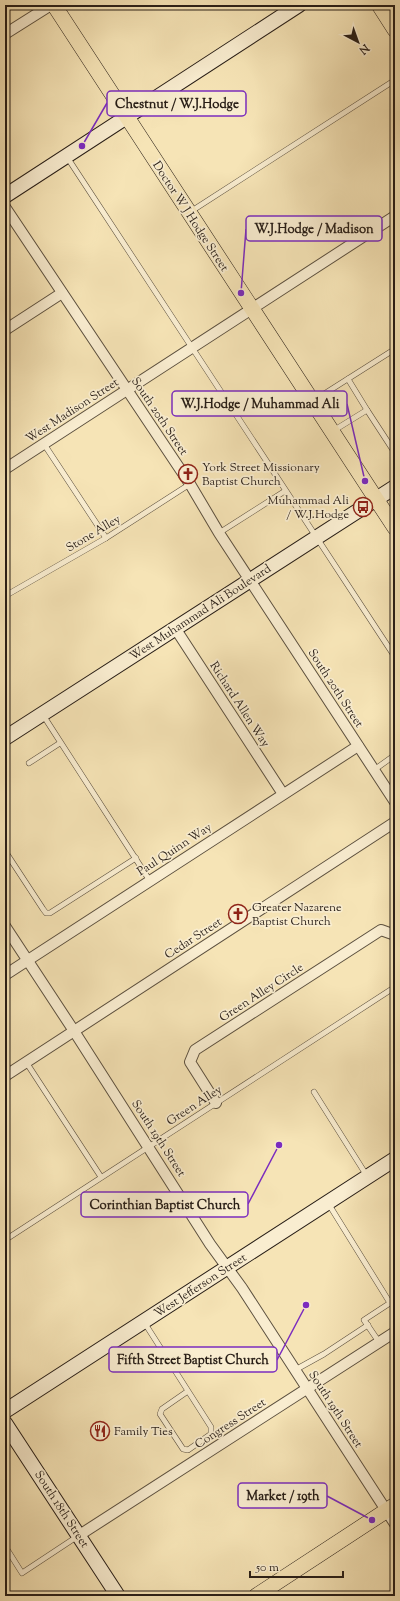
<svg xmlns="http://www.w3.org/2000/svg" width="400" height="1601" font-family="'Sorts Mill Goudy',serif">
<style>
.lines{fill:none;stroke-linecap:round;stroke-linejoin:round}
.lane-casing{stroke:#5c503f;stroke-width:6}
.street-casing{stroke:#5c503f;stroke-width:12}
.secondary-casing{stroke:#281e17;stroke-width:16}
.primary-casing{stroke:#281e17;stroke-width:16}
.lane{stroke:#f9edd0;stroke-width:5}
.street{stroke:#f9edd0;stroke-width:10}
.secondary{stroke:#f9edd0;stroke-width:14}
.primary{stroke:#f6e4b6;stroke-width:15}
.labels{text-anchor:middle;stroke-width:3.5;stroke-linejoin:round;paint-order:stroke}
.street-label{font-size:12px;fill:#281e17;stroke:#f9edd0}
.poi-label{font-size:12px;fill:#281e17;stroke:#f9edd0;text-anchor:start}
.leader{fill:none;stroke:#7b2cbf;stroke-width:1.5}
.callout-dot{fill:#7b2cbf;stroke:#f9edd0;stroke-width:1.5}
.callout{fill:#f9edd0;stroke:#7b2cbf;stroke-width:1.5}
.callout-label{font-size:13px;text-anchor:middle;font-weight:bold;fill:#281e17}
</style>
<rect width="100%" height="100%" fill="#f6e4b6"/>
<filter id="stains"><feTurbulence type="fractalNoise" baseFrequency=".005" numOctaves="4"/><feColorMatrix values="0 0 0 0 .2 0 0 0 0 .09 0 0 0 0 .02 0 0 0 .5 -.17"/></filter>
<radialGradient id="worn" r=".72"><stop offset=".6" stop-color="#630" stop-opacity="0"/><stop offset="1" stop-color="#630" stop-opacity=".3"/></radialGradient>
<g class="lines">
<g class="lane-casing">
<g id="lane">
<path d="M 67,157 L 395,657"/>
<path d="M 190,212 L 395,80"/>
<path d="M 348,379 L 367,410"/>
<path d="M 313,401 L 395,349"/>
<path d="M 333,431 L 367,410 L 395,453"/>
<path d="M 44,444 L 106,538"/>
<path d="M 219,533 L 285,491"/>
<path d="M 5,596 L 106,538 L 190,484"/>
<path d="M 43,715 L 150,881"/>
<path d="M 29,763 L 60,743"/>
<path d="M 374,770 L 395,755"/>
<path d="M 5,851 L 43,909 L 46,913 L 50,913 L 136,858"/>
<path d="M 26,1062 L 101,1177"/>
<path d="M 314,1092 L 367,1176"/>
<path d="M 328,1203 L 390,1303 L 364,1320 L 379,1342"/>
<path d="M 5,1240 L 395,987"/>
<path d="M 144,1322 L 211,1427 L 211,1434 L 188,1450 L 183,1449 L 160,1414 L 162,1409 L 188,1391"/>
<path d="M 295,1370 L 324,1354 L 368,1325"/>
<path d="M 5,1546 L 22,1573 L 78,1536"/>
</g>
</g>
<g class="street-casing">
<g id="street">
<path d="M 5,34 L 51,5"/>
<path d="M 5,207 L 190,484 L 219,533 L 395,802"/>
<path d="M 5,330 L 62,293"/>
<path d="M 5,469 L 395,216"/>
<path d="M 175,628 L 283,794"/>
<path d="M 5,926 L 74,1031 L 210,1244 L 242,1288 L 395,1524"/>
<path d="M 5,975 L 358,746"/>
<path d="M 5,1076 L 395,822"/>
<path d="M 216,1103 L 190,1062 L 195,1050 L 381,930 L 395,935"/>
<path d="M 78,1536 L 395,1332"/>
</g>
</g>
<g class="secondary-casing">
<g id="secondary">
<path d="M 5,196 L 299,5"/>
<path d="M 5,738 L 395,487"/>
<path d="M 5,1411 L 395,1159"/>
<path d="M 5,1423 L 118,1596"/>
</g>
</g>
<g class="primary-casing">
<g id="primary">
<path d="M 54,5 L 395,528"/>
<path d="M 379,5 L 395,30"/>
<path d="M 256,1596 L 395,1505"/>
</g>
</g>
<use href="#lane" class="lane"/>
<use href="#street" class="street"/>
<use href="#secondary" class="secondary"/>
<use href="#primary" class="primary"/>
</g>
<defs>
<g id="church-ring" transform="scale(1)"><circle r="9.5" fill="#f9edd0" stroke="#8f2418" stroke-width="1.5"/><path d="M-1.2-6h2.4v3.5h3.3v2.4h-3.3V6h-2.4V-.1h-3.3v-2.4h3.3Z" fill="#8f2418"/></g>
<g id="bus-ring" transform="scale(1)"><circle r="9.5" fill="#f9edd0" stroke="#8f2418" stroke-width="1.5"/><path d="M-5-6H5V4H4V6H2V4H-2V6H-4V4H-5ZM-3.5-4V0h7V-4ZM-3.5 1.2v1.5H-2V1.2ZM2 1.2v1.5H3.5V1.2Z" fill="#8f2418"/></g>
<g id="restaurant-ring" transform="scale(1)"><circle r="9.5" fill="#f9edd0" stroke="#8f2418" stroke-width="1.5"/><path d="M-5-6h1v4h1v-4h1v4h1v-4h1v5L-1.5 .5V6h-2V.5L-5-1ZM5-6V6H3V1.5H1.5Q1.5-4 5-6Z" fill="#8f2418"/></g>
</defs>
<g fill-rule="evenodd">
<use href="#church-ring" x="188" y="474"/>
<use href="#bus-ring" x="363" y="507"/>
<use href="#church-ring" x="238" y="914"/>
<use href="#restaurant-ring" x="100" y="1431"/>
</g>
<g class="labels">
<g class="street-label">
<text transform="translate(191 216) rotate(57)" y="4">Doctor W J Hodge Street</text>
<text transform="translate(72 410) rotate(-33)" y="4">West Madison Street</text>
<text transform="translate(160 416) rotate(56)" y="4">South 20th Street</text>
<text transform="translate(93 533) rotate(-31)" y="4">Stone Alley</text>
<text transform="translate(200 612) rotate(-33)" y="4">West Muhammad Ali Boulevard</text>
<text transform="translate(336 688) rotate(57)" y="4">South 20th Street</text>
<text transform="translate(240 704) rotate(57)" y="4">Richard Allen Way</text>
<text transform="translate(174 849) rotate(-33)" y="4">Paul Quinn Way</text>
<text transform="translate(193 938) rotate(-33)" y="4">Cedar Street</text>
<text transform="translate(261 992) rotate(-33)" y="4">Green Alley Circle</text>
<text transform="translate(194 1105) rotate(-33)" y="4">Green Alley</text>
<text transform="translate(159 1138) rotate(57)" y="4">South 19th Street</text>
<text transform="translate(200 1285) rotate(-33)" y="4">West Jefferson Street</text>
<text transform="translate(336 1409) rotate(57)" y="4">South 19th Street</text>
<text transform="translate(230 1423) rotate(-33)" y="4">Congress Street</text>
<text transform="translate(62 1509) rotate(57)" y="4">South 18th Street</text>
</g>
<g class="poi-label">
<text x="202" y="471">York Street Missionary<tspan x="202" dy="14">Baptist Church</tspan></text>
<text x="349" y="504" text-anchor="end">Muhammad Ali<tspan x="349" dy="14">/ W.J.Hodge</tspan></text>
<text x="252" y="911">Greater Nazarene<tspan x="252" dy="14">Baptist Church</tspan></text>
<text x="114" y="1435">Family Ties</text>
</g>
</g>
<path class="leader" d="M82 146L107 103M241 293L246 229M365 481L347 404M279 1145L248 1204M306 1305L277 1360M372 1520L327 1496"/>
<g class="callout-dot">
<circle cx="82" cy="146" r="4"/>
<circle cx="241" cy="293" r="4"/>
<circle cx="365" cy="481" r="4"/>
<circle cx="279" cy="1145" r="4"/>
<circle cx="306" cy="1305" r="4"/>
<circle cx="372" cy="1520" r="4"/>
</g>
<g class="callout">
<rect x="107" y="91" width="139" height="25" rx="4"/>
<rect x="246" y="216" width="136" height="25" rx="4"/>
<rect x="172" y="391" width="175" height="25" rx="4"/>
<rect x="81" y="1192" width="167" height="25" rx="4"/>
<rect x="109" y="1347" width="168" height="25" rx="4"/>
<rect x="238" y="1483" width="89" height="25" rx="4"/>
</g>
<g class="callout-label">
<text x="177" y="108">Chestnut / W.J.Hodge</text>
<text x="314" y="233">W.J.Hodge / Madison</text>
<text x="260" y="408">W.J.Hodge / Muhammad Ali</text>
<text x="165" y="1209">Corinthian Baptist Church</text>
<text x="193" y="1364">Fifth Street Baptist Church</text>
<text x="283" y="1500">Market / 19th</text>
</g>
<rect width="400" height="1601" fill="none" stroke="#f6e4b6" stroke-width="20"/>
<rect x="6" y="6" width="388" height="1589" fill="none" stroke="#281e17" stroke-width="2"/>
<rect x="10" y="10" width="380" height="1581" fill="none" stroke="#281e17"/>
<g transform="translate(358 42) rotate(139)" stroke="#f9edd0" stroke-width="3" paint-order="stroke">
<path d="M0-3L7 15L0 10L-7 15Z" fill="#281e17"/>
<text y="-6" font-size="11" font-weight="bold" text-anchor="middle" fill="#281e17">N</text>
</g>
<path d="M250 1571v6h93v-6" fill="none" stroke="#281e17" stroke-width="2"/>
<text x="256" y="1571" font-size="12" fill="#281e17" stroke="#f9edd0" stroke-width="3" paint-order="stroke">50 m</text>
<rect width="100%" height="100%" filter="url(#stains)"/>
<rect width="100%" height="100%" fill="url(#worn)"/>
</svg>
